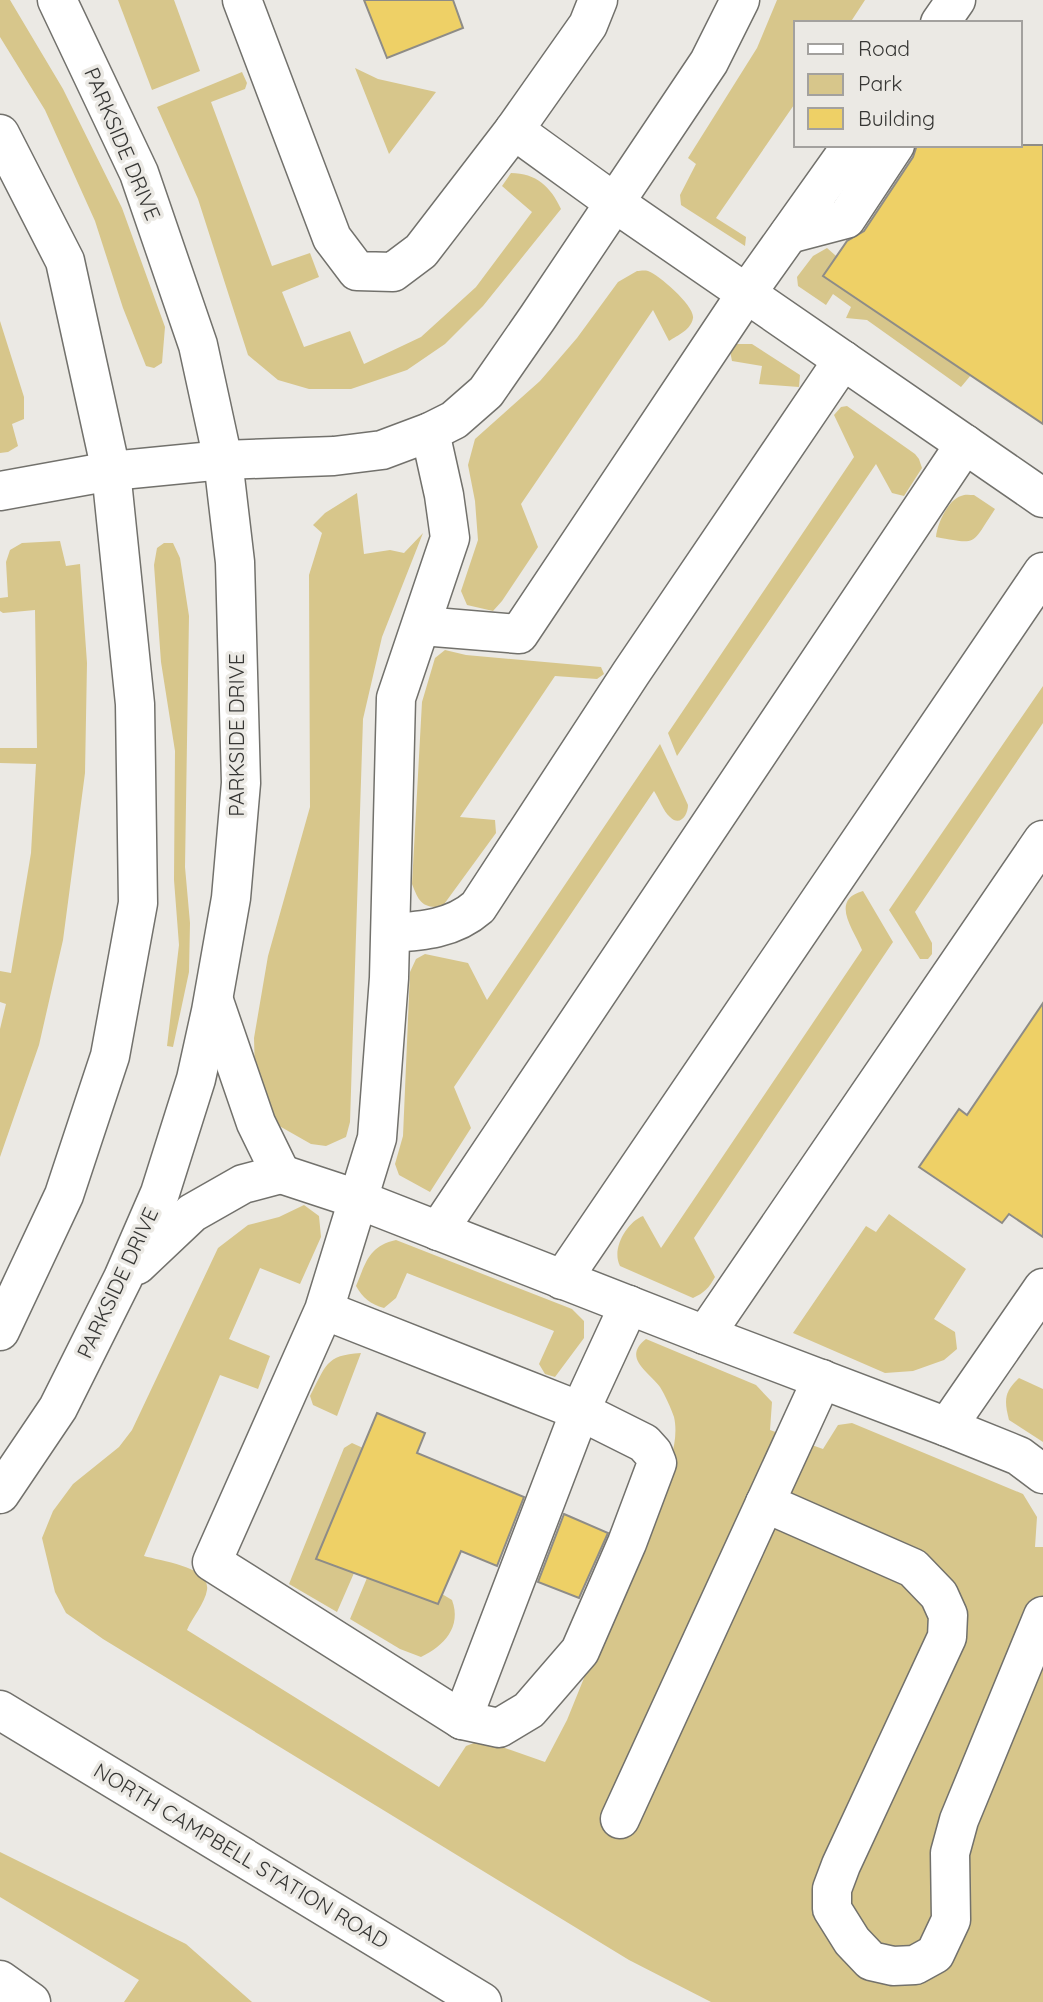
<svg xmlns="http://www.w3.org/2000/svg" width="1043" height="2002" font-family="Quicksand,sans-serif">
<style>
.green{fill:#d7c68b}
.building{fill:#eed066;stroke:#8e8c87;stroke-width:2}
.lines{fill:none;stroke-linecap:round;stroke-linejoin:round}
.minor-casing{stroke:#72716c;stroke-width:41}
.major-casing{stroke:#72716c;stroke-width:41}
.minor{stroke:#fff;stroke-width:38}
.major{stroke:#fff;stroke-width:38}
.labels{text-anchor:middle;stroke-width:7;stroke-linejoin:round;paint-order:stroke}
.street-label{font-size:21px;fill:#363634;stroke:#ebe9e4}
</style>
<rect width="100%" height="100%" fill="#ebe9e4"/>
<g class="green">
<path d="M 0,0 L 10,0 L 63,89 L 122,208 L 165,327 L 162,363 L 154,368 L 146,366 L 123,308 L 95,221 L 45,110 L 0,37 Z"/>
<path d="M 118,0 L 174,0 L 200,71 L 152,90 Z"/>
<path d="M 777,0 L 865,0 L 850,23 L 796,23 L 796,102 L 716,218 L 746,237 L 745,246 L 681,205 L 680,195 L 696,164 L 688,158 L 757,48 Z"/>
<path d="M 355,68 L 378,79 L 436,92 L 389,154 Z"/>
<path d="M 242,72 L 247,83 L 245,89 L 211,102 L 272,266 L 310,253 L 319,277 L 282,292 L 304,347 L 350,331 L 364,364 L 421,337 L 476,287 L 532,212 L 502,186 L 511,173 C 536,173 551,187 561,209 L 483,306 L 445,344 L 407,370 L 351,389 L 309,389 L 278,380 L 248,355 L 198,199 L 157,107 Z"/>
<path d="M 827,248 L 971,375 L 961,387 L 867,320 L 846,318 L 851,307 L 833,294 L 826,305 L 798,286 L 797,277 L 813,256 Z"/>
<path d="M 637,271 C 640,271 644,270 648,271 C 659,275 695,306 693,318 C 691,330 678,335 669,341 L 653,310 L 521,504 L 538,547 L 502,601 L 493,611 L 467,605 L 461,591 L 478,540 L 475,501 L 468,465 L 475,439 L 540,381 L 577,338 L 618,282 Z"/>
<path d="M 0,321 L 24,397 L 24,419 L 12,424 L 18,446 L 8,452 L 0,453 Z"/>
<path d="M 736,344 L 752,344 L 800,375 L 799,387 L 759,384 L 762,366 L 732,361 L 730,351 Z"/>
<path d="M 847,406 L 915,454 L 919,459 L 922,468 L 904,496 L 892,493 L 876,464 L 677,756 L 668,733 L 854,457 L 834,415 L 841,407 Z"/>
<path d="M 357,493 L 364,554 L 390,550 L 404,553 L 423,533 L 382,637 L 363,719 L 350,1122 L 346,1137 L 326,1146 L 311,1144 L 267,1119 L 255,1075 L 254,1038 L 268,956 L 310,807 L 309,575 L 322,533 L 313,525 L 325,513 Z"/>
<path d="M 974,495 L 995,509 C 971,545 979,545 936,537 C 937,524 948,500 961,496 C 965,494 970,495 974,495 Z"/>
<path d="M 60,541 L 66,566 L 80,564 L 87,663 L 85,773 L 63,940 L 39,1045 L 0,1157 L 0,1029 L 6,1004 L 0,1002 L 0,971 L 11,973 L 31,853 L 36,764 L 0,763 L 0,748 L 37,748 L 35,610 L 3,613 L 0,611 L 0,598 L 8,597 L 6,562 L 10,550 L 22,543 Z"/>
<path d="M 164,543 L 173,543 L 180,558 L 189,616 L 185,867 L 190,923 L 189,972 L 173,1047 L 167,1046 L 179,945 L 174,880 L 175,751 L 161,662 L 154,565 L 157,548 Z"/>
<path d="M 445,650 L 466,655 L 601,667 L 604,674 L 597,679 L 555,676 L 460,817 L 495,820 L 496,833 L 442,907 C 422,908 419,902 412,884 L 422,702 L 435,658 Z"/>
<path d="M 1043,686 L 1043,723 L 915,912 L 932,943 L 932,954 L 928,959 L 920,959 L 889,910 Z"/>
<path d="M 660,744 L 688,805 C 688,815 680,827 670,817 C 663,811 659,798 654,791 L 454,1087 L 471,1128 L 430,1192 L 399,1175 L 395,1164 L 403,1136 L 410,972 L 416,959 L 425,954 L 468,963 L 487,1000 Z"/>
<path d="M 863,891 L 893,942 L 694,1238 L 715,1277 C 709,1288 704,1293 693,1298 L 620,1266 C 611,1249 627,1222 643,1216 L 661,1248 L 862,950 C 854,930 829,900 863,891 Z"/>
<path d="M 304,1205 L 319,1216 L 321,1237 L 300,1284 L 260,1268 L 229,1339 L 270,1356 L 258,1389 L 220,1375 L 144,1556 C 161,1561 211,1567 207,1590 C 205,1603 192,1618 187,1630 L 439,1787 L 466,1746 L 482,1740 L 545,1762 L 567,1720 L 663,1483 C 670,1463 679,1438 674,1417 C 671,1408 665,1395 660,1387 C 648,1371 622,1358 646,1339 L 756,1385 L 772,1402 L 770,1430 L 823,1449 L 838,1425 L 852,1423 L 1023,1494 L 1037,1517 L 1035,1547 L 1043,1547 L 1043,2002 L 711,2002 L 629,1960 L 103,1639 L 66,1613 L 55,1592 L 42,1538 L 53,1511 L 73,1484 L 119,1447 L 132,1430 L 218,1248 L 248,1225 L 279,1217 Z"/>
<path d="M 889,1214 L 966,1269 L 934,1319 L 955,1332 L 957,1349 L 944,1360 L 913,1371 L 885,1373 L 793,1333 L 866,1226 L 876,1232 Z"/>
<path d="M 396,1240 L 572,1309 L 584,1321 L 584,1338 L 555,1377 L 545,1374 L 539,1364 L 554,1331 L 407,1273 L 396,1298 L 384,1308 C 370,1304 363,1298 356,1286 C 366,1262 369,1246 396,1240 Z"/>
<path d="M 361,1353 L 337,1416 L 313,1405 L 310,1396 C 326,1366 325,1355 361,1353 Z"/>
<path d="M 1019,1378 L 1043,1389 L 1043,1442 L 1009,1420 C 1004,1400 1004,1392 1019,1378 Z"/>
<path d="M 352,1443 L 363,1448 L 317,1559 L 354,1573 L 337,1612 L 289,1584 L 344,1448 Z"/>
<path d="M 367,1578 L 438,1604 L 442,1594 L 452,1600 C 462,1627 444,1646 421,1657 L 400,1649 L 350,1619 Z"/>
<path d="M 0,1852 L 186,1944 L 252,2002 L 124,2002 L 139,1980 L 0,1897 Z"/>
</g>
<g class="building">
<path d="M 364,0 L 453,0 L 463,28 L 387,58 Z"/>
<path d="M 917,145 L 1043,145 L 1043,424 L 823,276 L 847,241 L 864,231 L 913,157 Z"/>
<path d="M 1043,1003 L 1043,1237 L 1009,1214 L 1002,1223 L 919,1167 L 959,1109 L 967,1115 Z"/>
<path d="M 377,1413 L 425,1433 L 417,1453 L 524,1497 L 497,1566 L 461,1551 L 438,1604 L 316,1559 Z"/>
<path d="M 564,1514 L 608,1533 L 579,1598 L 538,1582 Z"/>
</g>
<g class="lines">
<g class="minor-casing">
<g id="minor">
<path d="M 242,0 L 332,238 L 357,271 L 393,272 L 421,251 L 514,130 L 588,25 L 598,0"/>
<path d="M 940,23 L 956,0"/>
<path d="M 514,130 L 615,203 L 1043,498"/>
<path d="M 0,134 L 65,261 L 111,471 L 135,704 L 138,903 L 110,1056 L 64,1195 L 0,1331"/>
<path d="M 789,234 L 846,219 L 895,145"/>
<path d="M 0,491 L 111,471 L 223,460 L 334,456 L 382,450 L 430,432 L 454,420 L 486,392 L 538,317 L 709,62 L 740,0"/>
<path d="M 422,626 L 519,634 L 746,294 L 852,145"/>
<path d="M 391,933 C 422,931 453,929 478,907 L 631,673 L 843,360"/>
<path d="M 281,1174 L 357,1199 L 705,1335 L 947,1427 L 1019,1456 L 1043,1474"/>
<path d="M 438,1231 L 965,444"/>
<path d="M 137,1265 L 192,1213 L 243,1184 L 281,1174 L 256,1123 L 214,1001"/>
<path d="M 562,1280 L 1043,572"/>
<path d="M 324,1310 L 580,1411 L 644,1443 L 653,1453 L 657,1463 L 627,1543 L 580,1651 L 529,1710 L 499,1728 L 462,1720 L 212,1562 L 324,1310 L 377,1138 L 389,978 L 396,698 L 450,538 L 444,495 L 430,432"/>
<path d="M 705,1335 L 1043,840"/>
<path d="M 947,1427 L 1043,1288"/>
<path d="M 0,1494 L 58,1408 L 123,1278 L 160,1193 L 196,1079 L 211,1011 L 231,898 L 241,783 L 235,562 L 223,460 L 198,345 L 139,173 L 57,0"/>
<path d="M 765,1503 L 913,1568 L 939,1595 L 948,1615 L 947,1637 L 841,1865 L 832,1889 L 832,1909 L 852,1941 L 871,1961 L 893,1966 L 915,1965 L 935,1954 L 951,1920 L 950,1853 L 959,1820 L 1043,1616"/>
<path d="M 462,1720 L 580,1411 L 629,1305"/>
<path d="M 620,1819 L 822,1379"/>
<path d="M 0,1980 L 31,2002"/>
</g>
</g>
<g class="major-casing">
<path id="major" d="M 0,1710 L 482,2002"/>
</g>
<use href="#minor" class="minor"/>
<use href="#major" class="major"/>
</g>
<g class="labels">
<g class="street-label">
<text transform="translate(122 144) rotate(67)" y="7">PARKSIDE DRIVE</text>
<text transform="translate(237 735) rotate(-90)" y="7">PARKSIDE DRIVE</text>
<text transform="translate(118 1283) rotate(-65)" y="7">PARKSIDE DRIVE</text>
<text transform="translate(241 1856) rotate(31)" y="7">NORTH CAMPBELL STATION ROAD</text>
</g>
</g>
<rect x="794" y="21" width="228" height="126" fill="#ebe9e4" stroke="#a3a19e" stroke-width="2"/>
<rect x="808" y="44" width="35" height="10" fill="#ffffff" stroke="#a3a19e" stroke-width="2"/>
<text x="858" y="56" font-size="21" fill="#363634">Road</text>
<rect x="808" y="74" width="35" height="21" fill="#d7c68b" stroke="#a3a19e" stroke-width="2"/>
<text x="858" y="91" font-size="21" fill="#363634">Park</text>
<rect x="808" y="108" width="35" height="21" fill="#eed066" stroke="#a3a19e" stroke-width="2"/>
<text x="858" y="126" font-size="21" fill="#363634">Building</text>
</svg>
